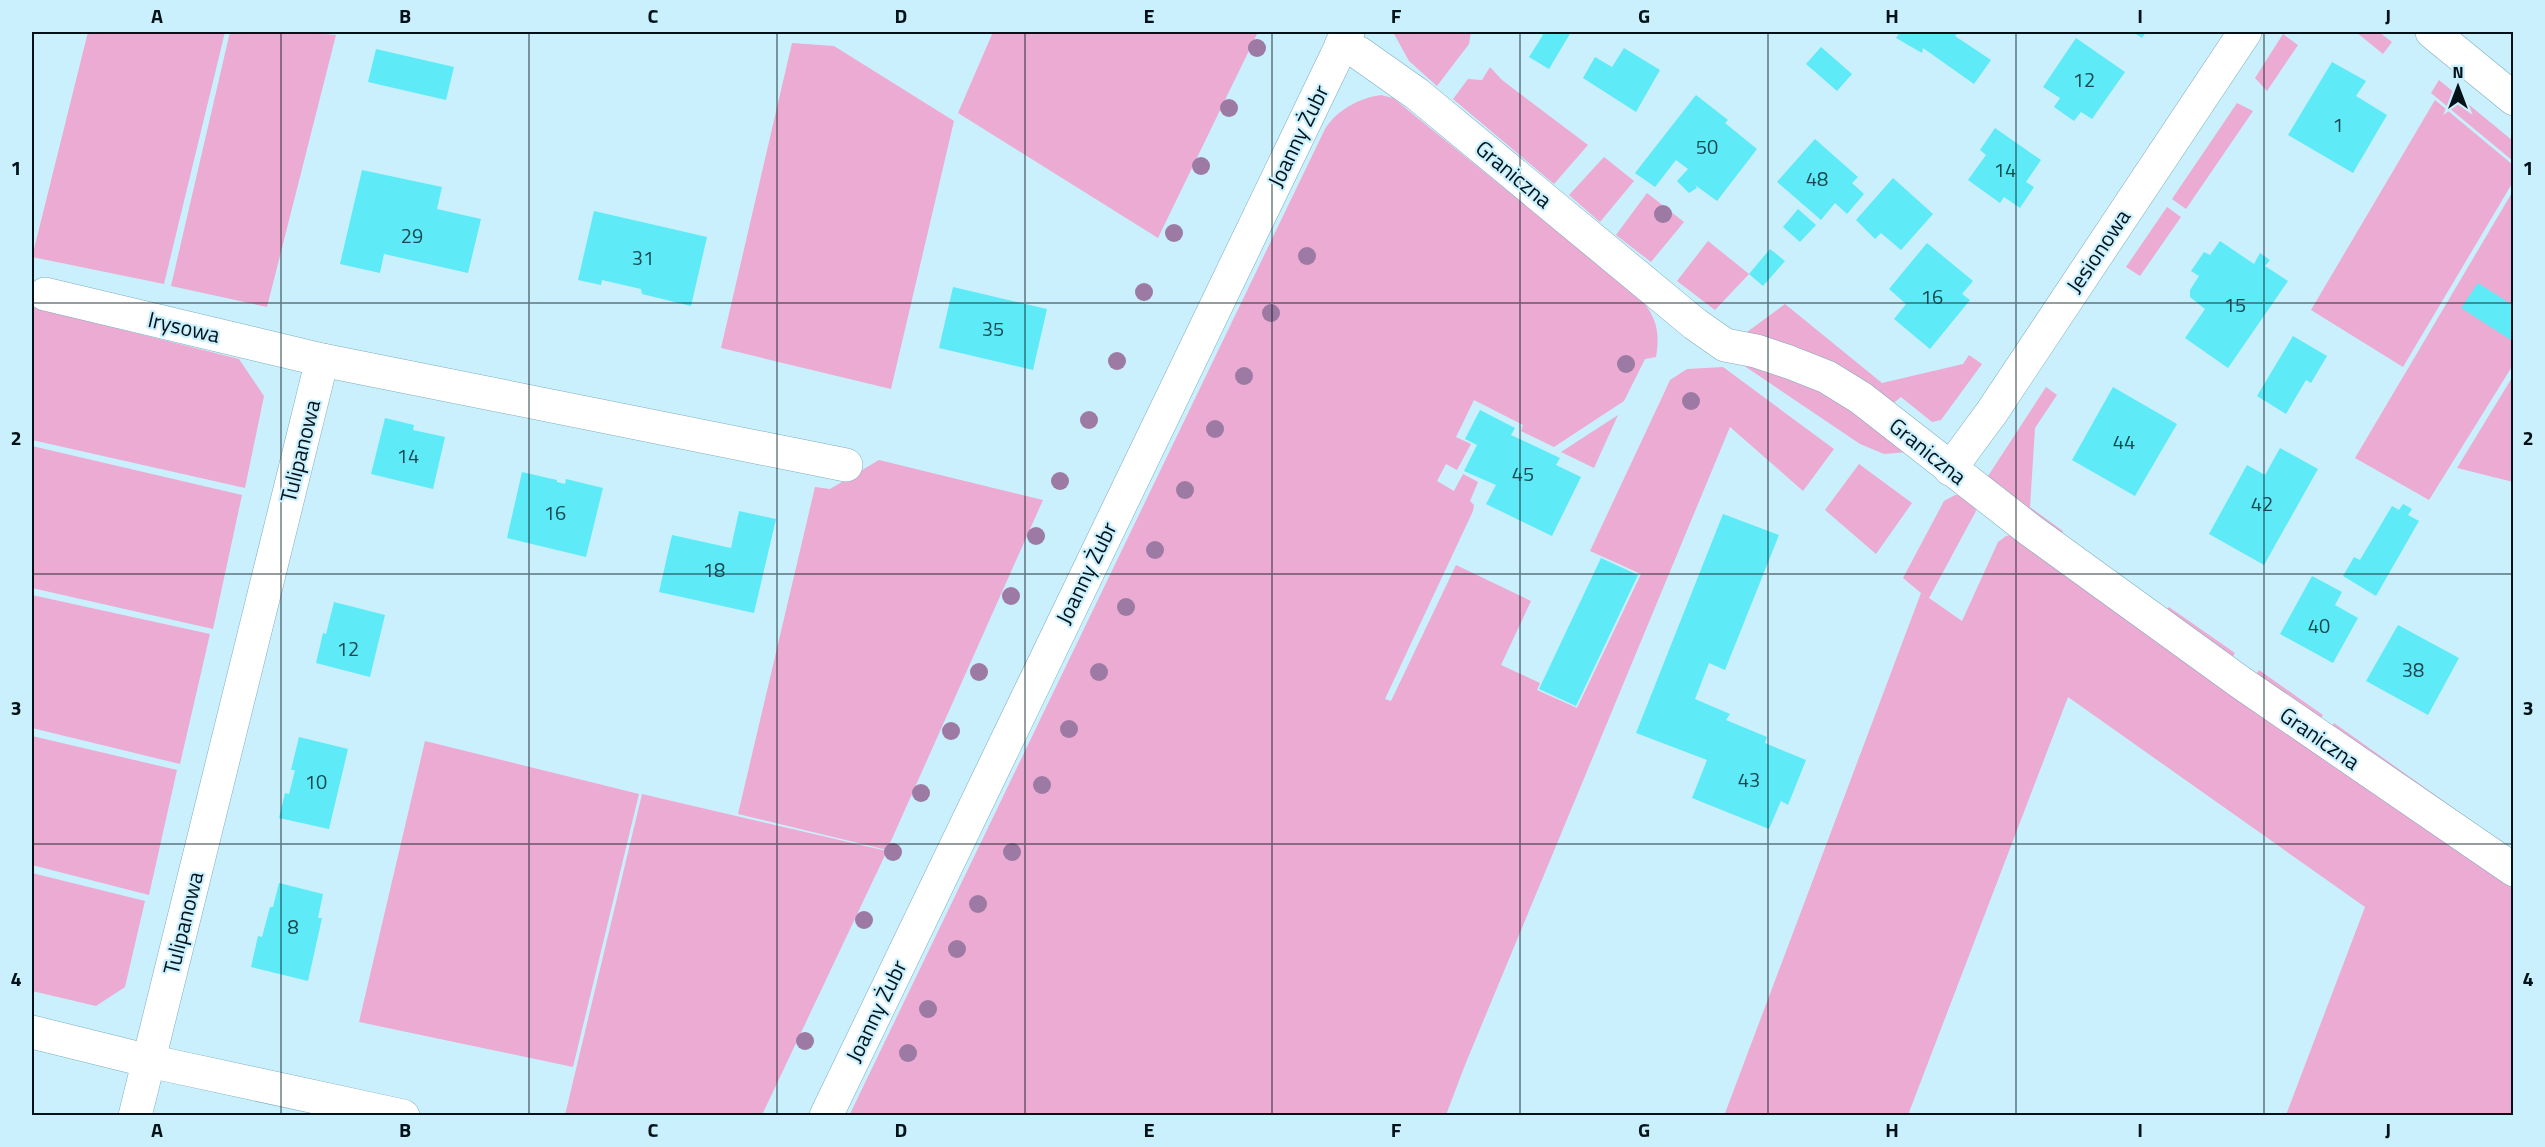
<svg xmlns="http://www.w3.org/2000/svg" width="2545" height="1147" font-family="'Titillium Web',sans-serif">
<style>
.green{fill:#ecabd2}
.building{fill:#5eeaf6}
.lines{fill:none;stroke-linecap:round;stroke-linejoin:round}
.minor-casing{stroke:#7dacbd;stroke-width:34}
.minor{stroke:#fff;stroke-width:33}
.tree{fill:#9c7aa4}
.grid{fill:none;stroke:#021218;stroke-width:1.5;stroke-opacity:0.55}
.labels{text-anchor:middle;stroke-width:4.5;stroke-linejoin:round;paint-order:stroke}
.number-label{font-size:20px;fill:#194850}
.street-label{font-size:22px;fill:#021218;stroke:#caf0fe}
.neatline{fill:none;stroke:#021218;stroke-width:2}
.grid-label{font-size:20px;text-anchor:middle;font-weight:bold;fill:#021218}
</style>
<rect width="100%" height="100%" fill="#caf0fe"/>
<g class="green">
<path d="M 88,32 L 225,32 L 164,284 L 32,257 Z"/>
<path d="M 230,32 L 302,32 L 336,35 L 267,307 L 171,286 Z"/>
<path d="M 993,32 L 1258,32 L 1158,238 L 958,113 Z"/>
<path d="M 1393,32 L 1471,32 L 1469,44 L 1437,86 L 1409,61 Z"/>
<path d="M 2356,32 L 2379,32 L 2392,42 L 2383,54 Z"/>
<path d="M 2283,34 L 2298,45 L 2267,91 L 2255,78 Z"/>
<path d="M 792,43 L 834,46 L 954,121 L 891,389 L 721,348 Z"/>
<path d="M 1490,67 L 1502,80 L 1588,145 L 1554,184 L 1453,99 L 1468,79 L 1482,80 Z"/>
<path d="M 2439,80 L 2513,141 L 2513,161 L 2431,93 Z"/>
<path d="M 1381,95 L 1393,98 L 1642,300 C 1657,319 1660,333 1656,357 L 1645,359 L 1624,401 L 1554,447 L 1521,431 L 1523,425 L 1474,400 L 1456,437 L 1471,444 L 1457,470 L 1446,464 L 1437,481 L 1454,491 L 1463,474 L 1478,482 L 1470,501 L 1474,505 L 1473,511 L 1385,699 L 1391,701 L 1456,565 L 1531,601 L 1501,665 L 1540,683 L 1537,690 L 1577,708 L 1641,574 L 1590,551 L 1665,391 L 1670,380 L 1687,369 L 1723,367 L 1834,449 L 1803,491 L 1730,427 L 1465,1065 L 1446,1115 L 849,1116 L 1325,129 C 1337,110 1359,98 1381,95 Z"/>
<path d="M 2435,100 L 2513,165 L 2513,182 L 2403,367 L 2311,310 Z"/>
<path d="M 2237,103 L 2253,111 L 2186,209 L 2172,199 Z"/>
<path d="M 1604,157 L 1634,181 L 1600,222 L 1569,195 Z"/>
<path d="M 2513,191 L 2513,365 L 2429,500 L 2355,458 Z"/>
<path d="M 1647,193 L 1684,222 L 1651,262 L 1616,235 Z"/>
<path d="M 2167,207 L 2181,217 L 2140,276 L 2126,267 Z"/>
<path d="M 1708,241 L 1749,274 L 1715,310 L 1677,281 Z"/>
<path d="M 1785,304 L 1882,383 L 1963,364 L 1969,355 L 1982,364 L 1941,420 L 1932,422 L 1901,397 L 1891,405 L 1747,332 Z"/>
<path d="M 32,307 L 239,359 L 264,396 L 245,488 L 32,440 Z"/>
<path d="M 1743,365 L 1773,370 L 1840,397 L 1908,452 L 1884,454 L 1860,444 Z"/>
<path d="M 2513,376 L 2513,482 L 2457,468 Z"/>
<path d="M 2046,387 L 2057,395 L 2035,428 L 2030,507 L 2063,531 L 2059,538 L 1989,482 L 1988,476 Z"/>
<path d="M 1618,415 L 1594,468 L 1561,452 Z"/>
<path d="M 32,446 L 242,495 L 213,629 L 32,588 Z"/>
<path d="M 879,460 L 1043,500 L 887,850 L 738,814 L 815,487 L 830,489 Z"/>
<path d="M 1859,464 L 1912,503 L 1876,554 L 1825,510 Z"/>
<path d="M 1955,495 C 1964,495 1974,503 1976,511 L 1929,598 L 1962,621 L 1998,542 L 2006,536 L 2016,534 L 2513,885 L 2513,1115 L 2286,1115 L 2365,907 L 2068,697 L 1908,1115 L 1724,1116 L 1921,593 L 1903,578 L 1944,501 Z"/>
<path d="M 32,595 L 210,634 L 180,764 L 32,728 Z"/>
<path d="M 2169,607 L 2235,653 L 2230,661 L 2164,613 Z"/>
<path d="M 2259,670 L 2323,715 L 2318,722 L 2254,677 Z"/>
<path d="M 2334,723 L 2469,819 L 2465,825 L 2329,730 Z"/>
<path d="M 32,736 L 177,770 L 149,895 L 32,865 Z"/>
<path d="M 425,741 L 639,794 L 573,1067 L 359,1022 Z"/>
<path d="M 642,794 L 887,851 L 762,1115 L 565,1115 Z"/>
<path d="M 32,873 L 145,901 L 125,987 L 96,1006 L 32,991 Z"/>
</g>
<g class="building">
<path d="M 1537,32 L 1571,32 L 1549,69 L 1529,57 L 1543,35 Z"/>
<path d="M 1900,32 L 1959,32 L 1955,36 L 1991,60 L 1974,84 L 1923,48 L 1922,53 L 1896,38 Z"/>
<path d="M 2133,32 L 2146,32 L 2142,38 Z"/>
<path d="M 2076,38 L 2125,72 L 2092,119 L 2081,112 L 2074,121 L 2054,107 L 2060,98 L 2043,87 Z"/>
<path d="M 1821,47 L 1852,74 L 1837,91 L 1806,64 Z"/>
<path d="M 1624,48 L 1660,70 L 1636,112 L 1583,78 L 1595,57 L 1612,67 Z"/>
<path d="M 376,49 L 454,67 L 446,100 L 368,82 Z"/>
<path d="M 2332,62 L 2366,81 L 2356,96 L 2387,115 L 2353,173 L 2288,135 Z"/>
<path d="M 1696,95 L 1728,120 L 1725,123 L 1757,149 L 1717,201 L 1695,185 L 1697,188 L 1689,193 L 1677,181 L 1688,169 L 1676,160 L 1655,187 L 1635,173 Z"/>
<path d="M 1995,128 L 2041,160 L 2026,182 L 2034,187 L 2020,208 L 2004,197 L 2000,203 L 1968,180 L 1986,155 L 1980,150 Z"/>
<path d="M 1815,139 L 1858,177 L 1852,183 L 1864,194 L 1847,214 L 1835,203 L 1821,220 L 1777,182 Z"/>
<path d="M 362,170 L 442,187 L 437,209 L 481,219 L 468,273 L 384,254 L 380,273 L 340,264 Z"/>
<path d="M 1893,178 L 1933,214 L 1901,250 L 1881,233 L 1875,239 L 1856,220 Z"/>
<path d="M 1798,209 L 1816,225 L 1800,242 L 1783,227 Z"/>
<path d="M 594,211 L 707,237 L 691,306 L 642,294 L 641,289 L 602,280 L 601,285 L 578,280 Z"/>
<path d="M 2220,241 L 2254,264 L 2260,253 L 2270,260 L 2265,266 L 2288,281 L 2228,368 L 2185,338 L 2205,309 L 2190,297 L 2190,290 L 2199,276 L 2191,271 L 2204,252 L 2210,255 Z"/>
<path d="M 1927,243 L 1973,281 L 1962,294 L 1970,300 L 1930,349 L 1894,319 L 1906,304 L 1889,289 Z"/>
<path d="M 1770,249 L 1785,261 L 1763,286 L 1749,274 Z"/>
<path d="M 2478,283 L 2514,306 L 2514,342 L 2461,308 Z"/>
<path d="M 953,287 L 1047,309 L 1033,370 L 939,348 Z"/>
<path d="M 2293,336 L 2327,356 L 2311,383 L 2306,380 L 2286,414 L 2257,396 Z"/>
<path d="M 2113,387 L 2177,424 L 2135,496 L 2072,460 Z"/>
<path d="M 1480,410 L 1515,428 L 1511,435 L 1560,458 L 1556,465 L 1581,477 L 1552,536 L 1486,504 L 1496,485 L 1464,471 L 1477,445 L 1465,439 Z"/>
<path d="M 385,418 L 414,425 L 413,430 L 445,437 L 433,489 L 371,474 Z"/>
<path d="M 2280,448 L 2318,469 L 2264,565 L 2209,534 L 2247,465 L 2265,475 Z"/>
<path d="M 522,472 L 557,480 L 557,482 L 565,484 L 566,479 L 603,488 L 586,557 L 507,538 Z"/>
<path d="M 2403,504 L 2412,509 L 2408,515 L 2419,521 L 2376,596 L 2343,576 L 2354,557 L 2360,560 L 2392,506 L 2399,510 Z"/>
<path d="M 739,511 L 776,519 L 754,613 L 659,592 L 672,535 L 731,548 Z"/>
<path d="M 1723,514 L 1779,535 L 1725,670 L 1709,663 L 1695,699 L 1730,714 L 1726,720 L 1767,737 L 1765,743 L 1806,760 L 1788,805 L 1781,801 L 1769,829 L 1692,798 L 1707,760 L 1636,733 Z"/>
<path d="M 1601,558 L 1638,575 L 1576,706 L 1539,689 Z"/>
<path d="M 2312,576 L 2342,592 L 2335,605 L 2358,618 L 2333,663 L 2280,634 Z"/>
<path d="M 334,602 L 385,615 L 370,677 L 316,663 L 323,633 L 326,634 Z"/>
<path d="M 2398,625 L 2459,658 L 2428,715 L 2366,681 Z"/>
<path d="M 299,737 L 348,749 L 329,829 L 279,818 L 285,793 L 289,794 L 295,770 L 291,770 Z"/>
<path d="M 279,883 L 323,894 L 318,918 L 322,918 L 308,981 L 251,967 L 258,936 L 262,937 L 270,907 L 273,907 Z"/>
</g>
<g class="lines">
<g class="minor-casing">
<g id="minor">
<path d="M 2432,32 L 2514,99"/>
<path d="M 1341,45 L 1359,53 L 1417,94 L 1695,324 L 1725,345 L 1756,351 L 1789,362 L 1827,377 L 1861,398 L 2030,530 L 2240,682 L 2514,870"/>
<path d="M 45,294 L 322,360 L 846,465"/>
<path d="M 1950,469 L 1992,412 L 2245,32"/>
<path d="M 32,1032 L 149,1061 L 403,1116"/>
<path d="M 135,1116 L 322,360"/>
<path d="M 826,1116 L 1348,32"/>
</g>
</g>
<use href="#minor" class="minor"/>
</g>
<g class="tree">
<circle cx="1257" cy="48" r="9"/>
<circle cx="1229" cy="108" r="9"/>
<circle cx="1201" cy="166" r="9"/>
<circle cx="1663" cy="214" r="9"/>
<circle cx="1174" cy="233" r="9"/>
<circle cx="1307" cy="256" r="9"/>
<circle cx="1144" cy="292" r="9"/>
<circle cx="1271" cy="313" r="9"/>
<circle cx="1117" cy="361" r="9"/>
<circle cx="1626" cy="364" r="9"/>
<circle cx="1244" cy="376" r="9"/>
<circle cx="1691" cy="401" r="9"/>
<circle cx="1089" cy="420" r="9"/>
<circle cx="1215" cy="429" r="9"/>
<circle cx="1060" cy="481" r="9"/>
<circle cx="1185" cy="490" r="9"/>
<circle cx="1036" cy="536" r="9"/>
<circle cx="1155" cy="550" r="9"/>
<circle cx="1011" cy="596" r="9"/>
<circle cx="1126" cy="607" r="9"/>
<circle cx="979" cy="672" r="9"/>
<circle cx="1099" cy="672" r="9"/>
<circle cx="1069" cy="729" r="9"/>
<circle cx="951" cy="731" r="9"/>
<circle cx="1042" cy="785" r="9"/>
<circle cx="921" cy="793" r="9"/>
<circle cx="893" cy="852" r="9"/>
<circle cx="1012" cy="852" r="9"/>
<circle cx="978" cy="904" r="9"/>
<circle cx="864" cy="920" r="9"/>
<circle cx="957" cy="949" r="9"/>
<circle cx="928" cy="1009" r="9"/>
<circle cx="805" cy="1041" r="9"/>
<circle cx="908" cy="1053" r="9"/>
</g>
<path class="grid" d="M 281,32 L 281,1116M 529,32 L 529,1116M 777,32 L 777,1116M 1025,32 L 1025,1116M 1272,32 L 1272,1116M 1520,32 L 1520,1116M 1768,32 L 1768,1116M 2016,32 L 2016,1116M 2264,32 L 2264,1116M 32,303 L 2514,303M 32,574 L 2514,574M 32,844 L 2514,844"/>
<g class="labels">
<g class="number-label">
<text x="2084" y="87">12</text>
<text x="2338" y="132">1</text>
<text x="1707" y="154">50</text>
<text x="2005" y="177">14</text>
<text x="1817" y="186">48</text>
<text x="412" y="243">29</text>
<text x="643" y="265">31</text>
<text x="1932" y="304">16</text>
<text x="2235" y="312">15</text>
<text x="993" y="336">35</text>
<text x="2124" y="449">44</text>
<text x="408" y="463">14</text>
<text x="1523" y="481">45</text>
<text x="2262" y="511">42</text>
<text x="555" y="520">16</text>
<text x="714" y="577">18</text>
<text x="2319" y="633">40</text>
<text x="348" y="656">12</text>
<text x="2413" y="677">38</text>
<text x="1749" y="787">43</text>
<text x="316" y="789">10</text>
<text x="293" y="934">8</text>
</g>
<g class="street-label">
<text transform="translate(1298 136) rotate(-64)" y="8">Joanny Żubr</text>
<text transform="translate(1514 174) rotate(40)" y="8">Graniczna</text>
<text transform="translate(2098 251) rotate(-56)" y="8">Jesionowa</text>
<text transform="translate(184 327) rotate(13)" y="8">Irysowa</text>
<text transform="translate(300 451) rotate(-76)" y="8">Tulipanowa</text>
<text transform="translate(1928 451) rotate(39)" y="8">Graniczna</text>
<text transform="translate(1086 573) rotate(-64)" y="8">Joanny Żubr</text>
<text transform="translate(2320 738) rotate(35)" y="8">Graniczna</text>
<text transform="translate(183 923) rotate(-76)" y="8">Tulipanowa</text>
<text transform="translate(876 1011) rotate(-64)" y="8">Joanny Żubr</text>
</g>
</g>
<rect width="2545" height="1147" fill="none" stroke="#caf0fe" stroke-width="66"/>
<g transform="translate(2458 87)" stroke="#caf0fe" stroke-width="4.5" paint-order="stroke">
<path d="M0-4.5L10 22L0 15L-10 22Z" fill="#021218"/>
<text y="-9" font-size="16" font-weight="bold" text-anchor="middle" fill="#021218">N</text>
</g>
<rect x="33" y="33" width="2479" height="1081" class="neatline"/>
<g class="grid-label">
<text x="157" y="23">A</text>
<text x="405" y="23">B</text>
<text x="653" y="23">C</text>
<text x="901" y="23">D</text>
<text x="1149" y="23">E</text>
<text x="1396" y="23">F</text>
<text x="1644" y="23">G</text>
<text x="1892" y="23">H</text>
<text x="2140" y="23">I</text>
<text x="2388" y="23">J</text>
<text x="16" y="175">1</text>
<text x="2528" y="175">1</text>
<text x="16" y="445">2</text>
<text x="2528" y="445">2</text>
<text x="16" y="715">3</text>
<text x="2528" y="715">3</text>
<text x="16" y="986">4</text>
<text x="2528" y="986">4</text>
<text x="157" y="1137">A</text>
<text x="405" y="1137">B</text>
<text x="653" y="1137">C</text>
<text x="901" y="1137">D</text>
<text x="1149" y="1137">E</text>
<text x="1396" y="1137">F</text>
<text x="1644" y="1137">G</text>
<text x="1892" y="1137">H</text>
<text x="2140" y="1137">I</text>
<text x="2388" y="1137">J</text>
</g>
</svg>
